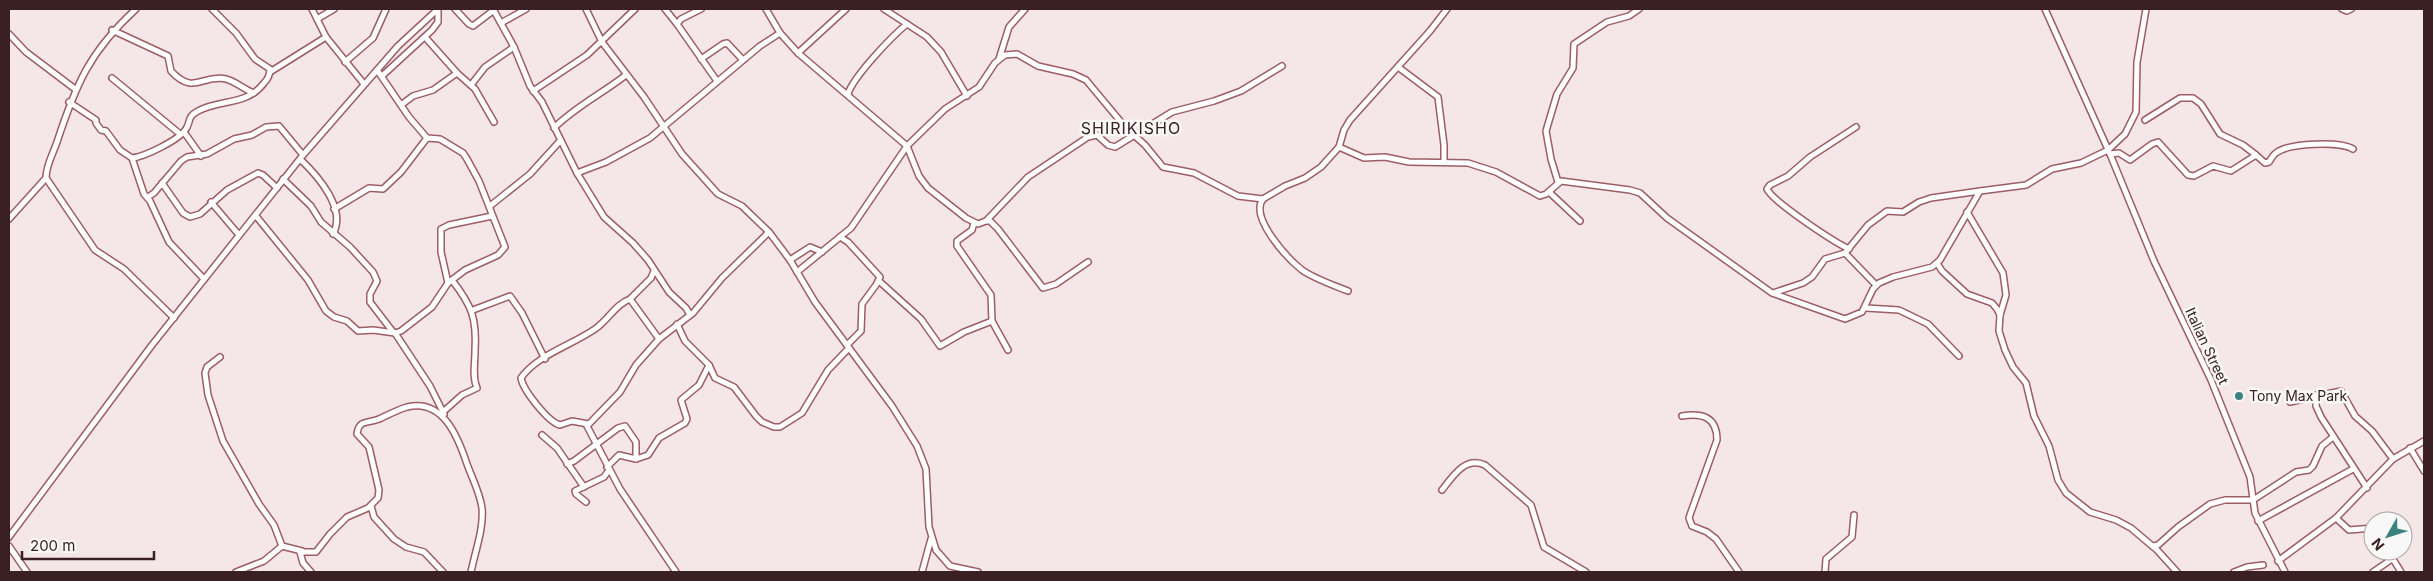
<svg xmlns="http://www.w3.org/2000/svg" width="2433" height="581" font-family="Inter,sans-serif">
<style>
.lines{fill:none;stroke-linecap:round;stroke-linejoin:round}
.street-casing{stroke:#9c5e64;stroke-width:8}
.street{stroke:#fff;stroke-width:5}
.poi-dot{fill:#398280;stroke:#f8f8f8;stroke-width:2}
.labels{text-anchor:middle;stroke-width:5;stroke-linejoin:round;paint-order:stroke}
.street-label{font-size:14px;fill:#3a2023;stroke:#f8f8f8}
.poi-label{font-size:14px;fill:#3a2023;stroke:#f8f8f8;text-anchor:start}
.quarter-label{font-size:16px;letter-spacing:1px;fill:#3a2023;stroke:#f8f8f8}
</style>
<rect width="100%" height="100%" fill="#f5e6e7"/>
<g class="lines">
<g class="street-casing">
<g id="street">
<path d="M 136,9 C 90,51 76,84 57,142 C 53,154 46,165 46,178 L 95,250 L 124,269 L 174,318"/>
<path d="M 312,9 L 326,37"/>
<path d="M 455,9 L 469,24 L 473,26 L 494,10"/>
<path d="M 493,9 L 514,47 L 530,86 L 542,102 L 577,173 L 604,217 L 633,243 L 648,260 L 669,292 L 686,308 L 690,315"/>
<path d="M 586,9 L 602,42 L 644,97 L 682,154 L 718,194 L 742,206 L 769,232 L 790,260 L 815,302 L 892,406 L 917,446 L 926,469 L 929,527 L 936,550 L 950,566 L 978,572"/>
<path d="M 665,9 L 677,24"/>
<path d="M 701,9 L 681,19 L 677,24 L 717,81"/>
<path d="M 766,9 L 780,33 L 798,53 L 907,146 L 919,176 L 928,188 L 966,218 L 978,224 L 986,221 L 1028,177 L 1088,137 L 1097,135 L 1108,145 L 1115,147 L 1172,112 L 1214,101 L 1241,91 L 1282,66"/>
<path d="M 884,9 L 927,37 L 941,52 L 967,96"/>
<path d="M 2045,9 L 2110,154 L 2154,261 L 2211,380 L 2250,477 L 2255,513 L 2285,572"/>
<path d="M 2342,9 L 2347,11 L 2351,9"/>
<path d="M 317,19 L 334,9"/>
<path d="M 501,23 L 526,9"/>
<path d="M 112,30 L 168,56 L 171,71 C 194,96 202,74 226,79 C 235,81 245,90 254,93"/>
<path d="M 9,34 L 26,52 L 75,89"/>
<path d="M 425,37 L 457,73 L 475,89 L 494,122"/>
<path d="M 798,53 L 846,9"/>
<path d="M 701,59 L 723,44 L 727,43 L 743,60"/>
<path d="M 999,59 L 1009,27 L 1025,9"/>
<path d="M 345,62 L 373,38 L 386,9"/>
<path d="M 1398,67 L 1438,97 L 1444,145 L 1444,162"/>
<path d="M 377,70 L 409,117 L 427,138"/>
<path d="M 270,72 L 326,37 L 364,84"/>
<path d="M 382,76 L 432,30 L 438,22 L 438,9"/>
<path d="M 112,78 L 180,134"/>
<path d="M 471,85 L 485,67 L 514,47"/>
<path d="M 533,91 L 587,55 L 635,9"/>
<path d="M 848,94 C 853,77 892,36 907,24"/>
<path d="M 69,102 L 96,120 L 96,123 L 101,130 L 106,131 L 120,150 L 132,158 L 144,194 L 150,201 L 169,242 L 204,279"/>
<path d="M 401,105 L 413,96 L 433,90 L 457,73"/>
<path d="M 2145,120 L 2180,98 L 2193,98 L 2201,104 L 2220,134 L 2243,145 L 2256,155"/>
<path d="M 554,128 C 575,107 603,93 626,75"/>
<path d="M 184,132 L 201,156"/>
<path d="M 1339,147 L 1364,158 L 1385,157 L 1409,162 L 1468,163 L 1496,172 L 1540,196 L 1546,194 L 1561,181 L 1630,190 L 1640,193 L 1667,218 L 1772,293 L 1845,319 L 1862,312 L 1873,289 L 1879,283 L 1893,277 L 1932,267 L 1940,260 L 1980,191 L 2026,185 L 2052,169 L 2081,163 L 2108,150 L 2125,134 L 2136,112 L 2137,62 L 2146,9"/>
<path d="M 2110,154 L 2119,153 L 2130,160 L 2152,144 L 2158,142 L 2188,175 L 2194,176 L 2213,166 L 2231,171 L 2256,155 L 2265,163 L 2269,162 C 2271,159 2273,155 2276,153 C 2288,143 2340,141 2353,149"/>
<path d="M 132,158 C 144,157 179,140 186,129 C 191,121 187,117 198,111 C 220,99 247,106 264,83 C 268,79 270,74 270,69 L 255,59 L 236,33 L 212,9"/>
<path d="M 300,159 C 318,176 347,209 333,234"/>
<path d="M 577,173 L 606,162 L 650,138 L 760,46 L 780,33"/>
<path d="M 283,179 L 311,206 L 321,222 L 350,247 L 373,272 L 377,281 L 370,294 L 370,302 L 393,332"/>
<path d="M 1558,182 L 1551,159 L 1546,131 L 1557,94 L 1573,68 L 1574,44 L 1607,22 L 1629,16 L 1639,9"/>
<path d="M 162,183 L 183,213 L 190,217 L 200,214 L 227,190 L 258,173 L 263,175 L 277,188"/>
<path d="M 1549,192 L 1580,221"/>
<path d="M 148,197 L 154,193 L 181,161 L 187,157 L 207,154 L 234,139 L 252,135 L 266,127 L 279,126 L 303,155"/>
<path d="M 1263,199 C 1249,217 1287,258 1302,270 C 1315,279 1333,285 1348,291"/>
<path d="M 211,202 L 239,235"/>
<path d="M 490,206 L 530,174 L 560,141"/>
<path d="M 334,209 L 369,188 L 383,189 L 401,172 L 427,138 L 440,139 L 463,153 L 467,159 L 479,181 L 505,247 L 498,255 L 465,270 L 448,283"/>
<path d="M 1967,212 L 2003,273 L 2006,295 L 2000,315"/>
<path d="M 256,216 L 308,280 L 326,311 L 334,317 L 347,321 L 358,331 L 373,330 L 395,333 L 401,331 L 432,307 L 448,283 L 441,252 L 441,229 L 449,225 L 492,216"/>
<path d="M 9,219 L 46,178"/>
<path d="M 986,221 L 990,221 L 998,229 L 1043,288 L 1056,284 L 1088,262"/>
<path d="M 974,223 L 972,230 L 957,241 L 957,246 L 991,295 L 992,321 L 1008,350"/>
<path d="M 840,237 L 848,242 L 880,277 L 876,285 L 862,304 L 861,331 L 847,345"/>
<path d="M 1849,249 C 1834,242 1773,202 1767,189 L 1770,185 L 1788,176 L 1810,157 L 1856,127"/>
<path d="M 1845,253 L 1876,285"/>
<path d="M 790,260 L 810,247 L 822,252"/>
<path d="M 1937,263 L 1942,271 L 1967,294 L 1992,303 L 1997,309 L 2000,315 L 1999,331 L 2005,350 L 2013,367 L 2026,383 L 2034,416 L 2049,446 L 2058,480 L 2066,493 L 2090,512 L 2116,520 L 2131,528 L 2157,550 L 2177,572"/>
<path d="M 654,271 L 651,278 L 630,299 L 659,339"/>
<path d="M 797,272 L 851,228 L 907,146 L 945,109 L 979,87 L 995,63 L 1005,55 L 1017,54 L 1038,66 L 1073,74 L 1086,80 L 1126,128 L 1145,145 L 1163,167 L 1194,173 L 1238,196 L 1263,199 L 1285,186 L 1305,178 L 1321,167 L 1339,147 L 1344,130 L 1350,120 L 1430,31 L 1447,9"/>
<path d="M 879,281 L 921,319 L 940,346 L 964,332 L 992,321"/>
<path d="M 1773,293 L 1803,283 L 1812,277 L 1825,259 L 1845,253 L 1868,225 L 1887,211 L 1903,212 L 1919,202 L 1931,198 L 1980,191"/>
<path d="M 1866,308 L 1899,310 L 1928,324 L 1959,356"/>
<path d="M 473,310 L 510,296 L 522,313 L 545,359"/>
<path d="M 677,324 L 685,341 L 709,365 L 715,378 L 734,387 L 756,416 L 762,422 L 774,427 L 780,427 L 802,413 L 828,370 L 849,348"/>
<path d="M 395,333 L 430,386 L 444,414"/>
<path d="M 220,357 L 207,367 L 205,373 L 208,395 L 223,441 L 259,504 L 274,525 L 282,546"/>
<path d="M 2316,395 L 2316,406 L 2321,417 L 2367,488"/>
<path d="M 2290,402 L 2341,391 L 2355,416 L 2372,431 L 2393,459"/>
<path d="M 443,412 L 462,395 L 477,388 C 472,377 475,364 475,352 C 477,318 472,306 452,280"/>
<path d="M 1682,416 C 1701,413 1717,416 1717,440 L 1691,512 L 1689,518 L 1692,526 L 1707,532 L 1716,539 L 1739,572"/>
<path d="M 588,424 L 572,421 L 560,425 C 548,422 523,390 521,378 C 537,355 572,345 595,329 C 608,320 616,304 630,299"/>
<path d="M 542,435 L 557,448 L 584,487"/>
<path d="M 2410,448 L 2424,471"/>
<path d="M 567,464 L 574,461 L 618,428 L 625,426 L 636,442 L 636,459"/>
<path d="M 607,467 L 619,455 L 636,459 L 648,455 L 659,438 L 685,423 L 687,419 L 681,400 L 699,385 L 709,365"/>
<path d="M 1442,490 C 1453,476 1465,456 1485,465 L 1531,505 L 1544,547 L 1586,572"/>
<path d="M 586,502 L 576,494 L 575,491 L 604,477 L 609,470"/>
<path d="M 371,506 L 374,517 L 394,539 L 406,547 L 424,552 L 443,572"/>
<path d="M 2336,518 L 2349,530 L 2373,528"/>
<path d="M 2258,521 L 2353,469"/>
<path d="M 9,537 L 152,345 L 303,155 L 398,46 L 438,9"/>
<path d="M 9,546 L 27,572"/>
<path d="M 2153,546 L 2158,545 L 2178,527 L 2210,504 L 2225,500 L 2253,500 L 2296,472 L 2309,470 L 2313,466 L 2322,446 L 2333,437"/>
<path d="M 2388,551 L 2401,572"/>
<path d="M 2278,561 L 2336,518 L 2393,459 L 2424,441"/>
<path d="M 236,572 L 264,561 L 282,546 L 302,551"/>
<path d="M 311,572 L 303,563 L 300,552 L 316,552 L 330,534 L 347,517 L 368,508 L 378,498 L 379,490 L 369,447 L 357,434 C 359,419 367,424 379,419 C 388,415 397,410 407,407 C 443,398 458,437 467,464 C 472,478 480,493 482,508 C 484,528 475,552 471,572"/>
<path d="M 676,572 L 620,489 L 587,426 L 620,392 L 636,365 L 659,339 L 693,313 L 722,278 L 769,232"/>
<path d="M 922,572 L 931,539"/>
<path d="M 1825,572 L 1826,559 L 1852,537 L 1854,515"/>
<path d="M 2234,572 L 2247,567 L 2263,565"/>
<path d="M 2373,572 L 2392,559"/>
</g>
</g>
<use href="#street" class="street"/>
</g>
<circle class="poi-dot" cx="2239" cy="396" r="5"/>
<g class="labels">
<g class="street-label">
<text transform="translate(2207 346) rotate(65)" y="5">Italian Street</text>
</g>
<g class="poi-label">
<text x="2249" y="401">Tony Max Park</text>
</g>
<g class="quarter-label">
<text x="1131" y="134">SHIRIKISHO</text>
</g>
</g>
<rect width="2433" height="581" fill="none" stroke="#3a2023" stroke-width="20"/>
<g transform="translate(2388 536) rotate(231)"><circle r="24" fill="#f8f8f8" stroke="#aca2a3"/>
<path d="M0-4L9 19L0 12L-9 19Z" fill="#398280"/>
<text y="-8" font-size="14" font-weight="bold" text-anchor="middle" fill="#3a2023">N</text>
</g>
<path d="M22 551v8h132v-8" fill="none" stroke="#3a2023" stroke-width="2.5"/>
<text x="30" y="551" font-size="15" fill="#3a2023" stroke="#f8f8f8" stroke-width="4" paint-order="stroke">200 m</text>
</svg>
